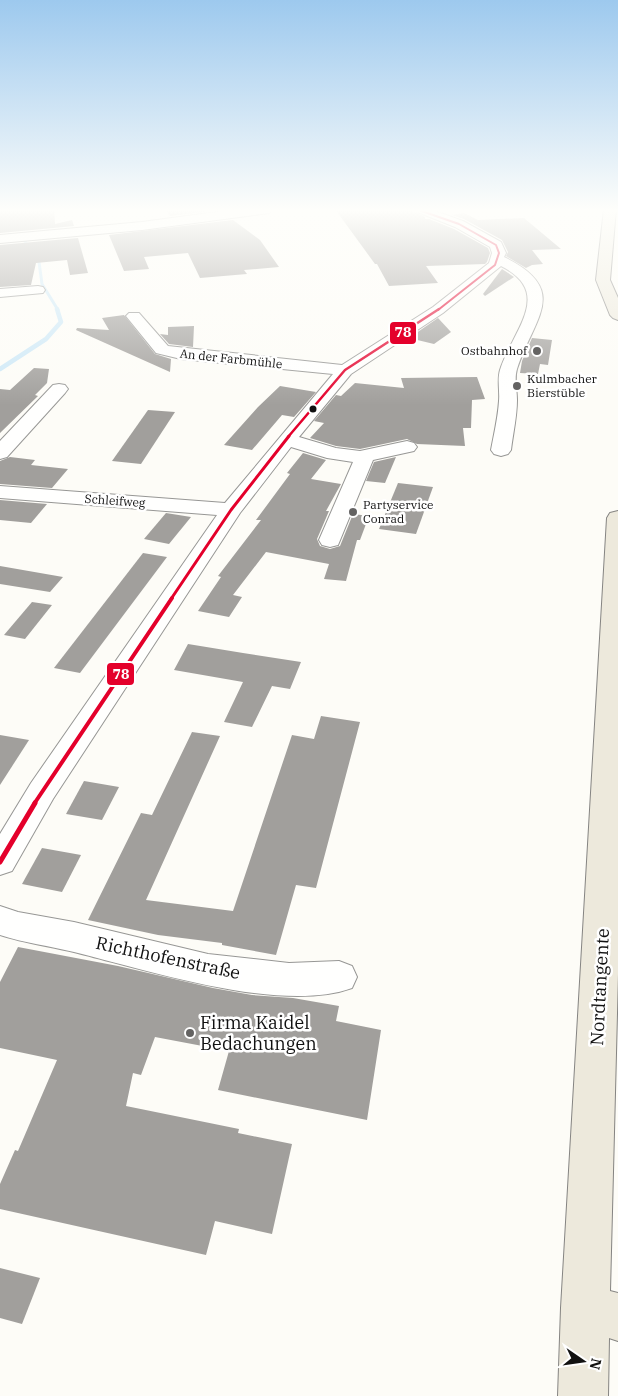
<svg xmlns="http://www.w3.org/2000/svg" width="618" height="1396" font-family="'IBM Plex Serif',serif">
<style>
.lines{fill:none;stroke-linecap:round;stroke-linejoin:round}
.stream-far1{stroke:#cde8f7;stroke-width:3}
.stream{stroke:#cde8f7;stroke-width:4.5}
.building{fill:#a19f9c}
.minor-casing{stroke:#979795;stroke-width:2}
.major-casing{stroke:#858482;stroke-width:2}
.minor{fill:#fffffe;fill-rule:evenodd}
.major{fill:#ede9dc;fill-rule:evenodd}
.bus-1-far4-casing{stroke:#fff;stroke-width:4}
.bus-1-far3-casing{stroke:#fff;stroke-width:5}
.bus-1-far2-casing{stroke:#fff;stroke-width:6}
.bus-1-far1-casing{stroke:#fff;stroke-width:8}
.bus-1-casing{stroke:#fff;stroke-width:9}
.bus-1-far4{stroke:#e4002b;stroke-width:2}
.bus-1-far3{stroke:#e4002b;stroke-width:2.5}
.bus-1-far2{stroke:#e4002b;stroke-width:3}
.bus-1-far1{stroke:#e4002b;stroke-width:4}
.bus-1{stroke:#e4002b;stroke-width:5}
.poi-dot{fill:#646362;stroke:#fff;stroke-width:2}
.bus-dot{fill:#111;stroke:#fff;stroke-width:2}
.labels{text-anchor:middle;stroke-width:5;stroke-linejoin:round;paint-order:stroke}
.far-poi-label{font-size:12px;fill:#111;stroke:#fff;text-anchor:start}
.far-street-label{font-size:12px;fill:#111;stroke:#fff}
.near-street-label{font-size:18px;fill:#111;stroke:#fff}
.near-poi-label{font-size:18px;fill:#111;stroke:#fff;text-anchor:start}
.line-badge{stroke:#fff;stroke-width:2}
.badge-label{font-size:14px;text-anchor:middle;font-weight:bold;fill:#fff}
</style>
<rect width="100%" height="100%" fill="#fdfcf7"/>
<g class="lines">
<path class="stream-far1" d="M 24,240 L 39,262 L 42,284 L 58,310"/>
<path class="stream" d="M 0,369 L 46,339 L 61,322 L 57,309"/>
</g>
<g class="building">
<path d="M 0,209 L 54,209 L 55,224 L 72,220 L 74,226 L 0,233 Z"/>
<path d="M 165,209 L 219,209 L 219,210 L 170,216 Z"/>
<path d="M 335,209 L 408,209 L 425,217 L 425,219 L 429,219 L 454,229 L 488,248 L 490,253 L 487,262 L 485,264 L 426,266 L 438,283 L 389,286 L 377,264 L 375,264 Z"/>
<path d="M 464,213 L 478,220 L 524,218 L 561,249 L 532,250 L 543,264 L 532,265 L 526,268 L 506,256 L 508,252 L 502,240 L 464,219 L 452,215 Z"/>
<path d="M 233,220 L 260,240 L 279,267 L 244,270 L 247,274 L 200,278 L 188,253 L 144,257 L 149,269 L 124,271 L 109,235 Z"/>
<path d="M 78,238 L 88,273 L 70,275 L 67,260 L 36,263 L 31,285 L 0,287 L 0,245 Z"/>
<path d="M 502,269 L 514,277 L 485,296 L 483,294 Z"/>
<path d="M 124,315 L 155,354 L 171,359 L 170,372 L 76,330 L 77,328 L 109,330 L 102,318 Z"/>
<path d="M 438,318 L 451,332 L 434,344 L 409,338 Z"/>
<path d="M 194,326 L 193,347 L 169,344 L 160,334 L 168,335 L 168,327 Z"/>
<path d="M 532,338 L 552,340 L 548,365 L 540,364 L 538,374 L 520,373 L 522,361 Z"/>
<path d="M 34,368 L 49,369 L 47,383 L 35,395 L 38,396 L 0,433 L 0,389 L 10,390 Z"/>
<path d="M 477,377 L 485,399 L 472,400 L 471,428 L 463,428 L 465,446 L 417,444 L 407,439 L 360,449 L 336,446 L 310,438 L 324,423 L 314,421 L 336,395 L 341,396 L 355,383 L 404,388 L 401,378 Z"/>
<path d="M 280,386 L 316,392 L 294,417 L 282,415 L 252,450 L 224,445 L 258,407 Z"/>
<path d="M 148,410 L 175,412 L 141,464 L 112,461 Z"/>
<path d="M 303,453 L 326,460 L 311,479 L 341,484 L 326,511 L 329,511 L 317,539 L 320,546 L 330,549 L 340,546 L 353,514 L 369,516 L 360,540 L 357,540 L 346,581 L 324,579 L 329,564 L 266,552 L 233,595 L 242,597 L 229,617 L 198,611 L 221,577 L 218,576 L 261,520 L 256,520 L 290,474 L 287,473 Z"/>
<path d="M 10,457 L 35,460 L 31,465 L 68,469 L 52,488 L 0,484 L 0,461 Z"/>
<path d="M 396,457 L 385,483 L 366,481 L 374,462 Z"/>
<path d="M 398,483 L 433,487 L 416,534 L 379,529 Z"/>
<path d="M 0,500 L 47,504 L 31,523 L 0,520 Z"/>
<path d="M 166,513 L 191,517 L 169,544 L 144,539 Z"/>
<path d="M 143,553 L 167,557 L 80,673 L 54,668 Z"/>
<path d="M 0,566 L 63,577 L 50,592 L 0,584 Z"/>
<path d="M 32,602 L 52,605 L 25,639 L 4,635 Z"/>
<path d="M 188,644 L 243,653 L 301,662 L 290,689 L 272,686 L 252,727 L 224,722 L 243,682 L 174,670 Z"/>
<path d="M 321,716 L 360,722 L 316,888 L 296,885 L 276,955 L 222,945 L 222,943 L 158,935 L 88,920 L 141,813 L 152,815 L 192,732 L 220,736 L 146,900 L 233,911 L 292,735 L 314,739 Z"/>
<path d="M 0,735 L 29,740 L 0,785 Z"/>
<path d="M 84,781 L 119,787 L 102,820 L 66,814 Z"/>
<path d="M 42,848 L 81,855 L 62,892 L 22,884 Z"/>
<path d="M 18,947 L 118,966 L 213,988 L 252,995 L 293,998 L 339,1006 L 336,1021 L 381,1030 L 367,1120 L 218,1090 L 229,1051 L 155,1037 L 141,1075 L 133,1073 L 126,1106 L 239,1129 L 238,1133 L 292,1144 L 272,1234 L 215,1221 L 206,1255 L 0,1209 L 0,1184 L 15,1150 L 18,1151 L 57,1060 L 0,1048 L 0,982 Z"/>
<path d="M 0,1268 L 40,1278 L 22,1324 L 0,1318 Z"/>
</g>
<g class="lines">
<g class="minor-casing">
<g id="minor">
<path d="M 239,209 L 275,209 L 269,213 L 142,230 L 0,243 L 0,235 L 142,222 Z"/>
<path d="M 410,209 L 429,209 L 463,221 L 501,242 L 506,253 L 504,257 C 572,290 533,319 517,369 C 514,379 517,390 517,400 C 517,417 513,433 511,450 L 508,454 L 501,456 L 494,454 L 491,450 C 494,434 498,417 499,401 C 500,391 497,380 500,370 C 512,331 555,293 501,266 L 443,313 L 351,374 L 299,437 L 336,448 L 360,451 L 407,441 L 414,443 L 417,447 L 414,451 L 373,460 L 338,545 L 330,547 L 322,545 L 319,540 L 353,462 L 327,458 L 291,447 L 240,513 L 53,799 L 12,871 L 0,875 L 0,834 L 31,783 L 217,515 L 0,498 L 0,486 L 225,503 L 333,374 L 181,359 L 156,353 L 126,316 L 129,313 L 139,313 L 168,346 L 342,365 L 433,307 L 489,263 L 492,253 L 490,247 L 455,227 Z"/>
<path d="M 38,286 L 43,287 L 45,290 L 43,293 L 0,297 L 0,289 Z"/>
<path d="M 59,384 L 65,385 L 68,389 L 65,393 L 7,457 L 0,459 L 0,441 L 53,385 Z"/>
<path d="M 0,906 L 18,912 L 74,922 L 208,954 L 289,963 L 339,961 L 352,966 L 357,977 L 352,988 C 281,1014 147,970 74,952 C 50,946 24,943 0,935 Z"/>
</g>
</g>
<g class="major-casing">
<g id="major">
<path d="M 604,209 L 616,209 L 610,280 L 618,298 L 618,320 L 613,318 L 610,315 L 596,280 Z"/>
<path d="M 618,511 L 618,974 L 610,1291 L 618,1293 L 618,1341 L 609,1338 L 608,1396 L 558,1396 L 561,1308 L 607,518 L 610,513 Z"/>
</g>
</g>
<use href="#minor" class="minor"/>
<use href="#major" class="major"/>
<g class="bus-1-far4-casing">
<path id="bus-1-far4" d="M 416,209 L 459,224 L 496,245 L 499,253 L 495,265 L 438,310"/>
</g>
<g class="bus-1-far3-casing">
<path id="bus-1-far3" d="M 288,437 L 345,370 L 439,309"/>
</g>
<g class="bus-1-far2-casing">
<path id="bus-1-far2" d="M 171,599 L 231,510 L 289,436"/>
</g>
<g class="bus-1-far1-casing">
<path id="bus-1-far1" d="M 34,804 L 172,598"/>
</g>
<g class="bus-1-casing">
<path id="bus-1" d="M 0,862 L 35,803"/>
</g>
<use href="#bus-1-far4" class="bus-1-far4"/>
<use href="#bus-1-far3" class="bus-1-far3"/>
<use href="#bus-1-far2" class="bus-1-far2"/>
<use href="#bus-1-far1" class="bus-1-far1"/>
<use href="#bus-1" class="bus-1"/>
</g>
<linearGradient id="sky" x2="0" y2="1"><stop stop-color="#9dc9ee"/><stop offset="0.52" stop-color="#fefefb"/><stop offset="1" stop-color="#fefefb" stop-opacity="0"/></linearGradient>
<rect width="618" height="405" fill="url(#sky)"/>
<g class="poi-dot">
<circle cx="537" cy="351" r="5"/>
<circle cx="517" cy="386" r="5"/>
<circle cx="353" cy="512" r="5"/>
<circle cx="190" cy="1033" r="5"/>
</g>
<circle class="bus-dot" cx="313" cy="409" r="4.5"/>
<g class="labels">
<g class="far-poi-label">
<text x="527" y="355" text-anchor="end">Ostbahnhof</text>
<text x="527" y="383">Kulmbacher<tspan x="527" dy="14">Bierstüble</tspan></text>
<text x="363" y="509">Partyservice<tspan x="363" dy="14">Conrad</tspan></text>
</g>
<g class="far-street-label">
<text transform="translate(231 359) rotate(6)" y="4">An der Farbmühle</text>
<text transform="translate(115 501) rotate(4)" y="4">Schleifweg</text>
</g>
<g class="near-street-label">
<text transform="translate(168 958) rotate(12)" y="6">Richthofenstraße</text>
<text transform="translate(600 987) rotate(-87)" y="6">Nordtangente</text>
</g>
<g class="near-poi-label">
<text x="200" y="1029">Firma Kaidel<tspan x="200" dy="21">Bedachungen</tspan></text>
</g>
</g>
<g class="line-badge">
<rect x="389" y="321" width="28" height="24" rx="5" fill="#e4002b"/>
<rect x="106" y="662" width="29" height="24" rx="5" fill="#e4002b"/>
</g>
<g class="badge-label">
<text x="403" y="337">78</text>
<text x="121" y="679">78</text>
</g>
<g transform="translate(583 1361) rotate(103)" stroke="#ffffff" stroke-width="4" paint-order="stroke">
<path d="M0-4L9 19L0 12L-9 19Z" fill="#111111"/>
<text y="-8" font-size="14" font-weight="bold" text-anchor="middle" fill="#111111">N</text>
</g>
</svg>
